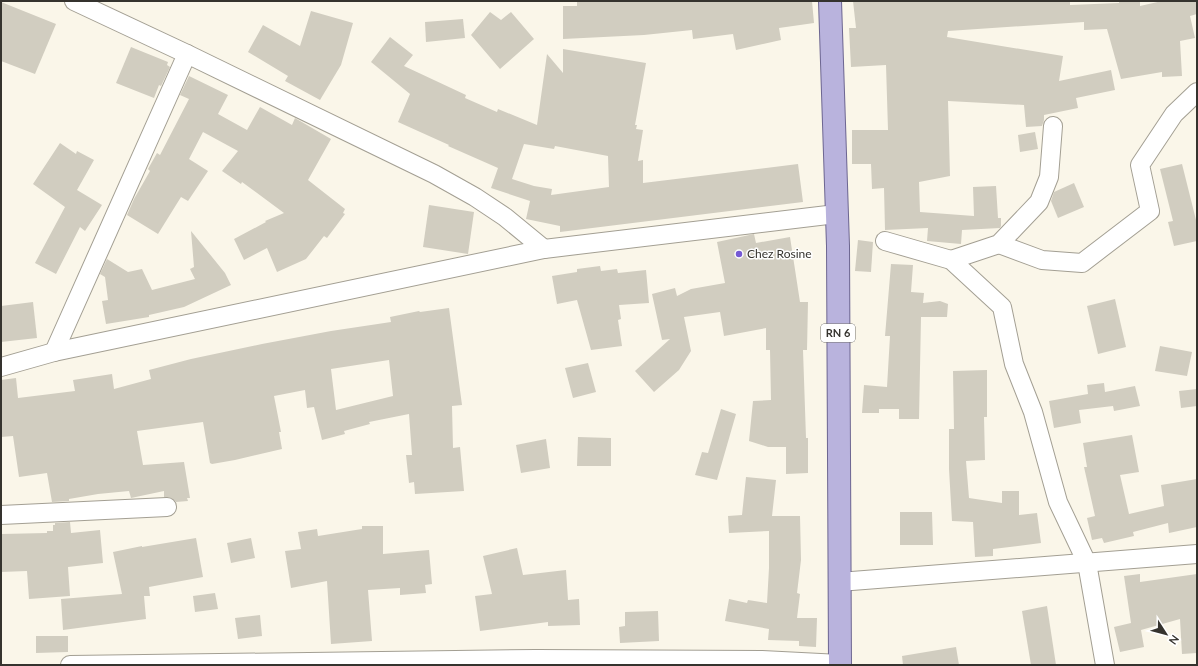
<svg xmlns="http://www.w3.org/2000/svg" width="1198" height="666" font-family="Lato,sans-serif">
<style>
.building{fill:#d1cdc0;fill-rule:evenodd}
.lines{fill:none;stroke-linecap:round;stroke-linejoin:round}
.minor-casing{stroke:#a39f93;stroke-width:20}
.primary-casing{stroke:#6d6691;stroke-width:24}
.minor{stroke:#fff;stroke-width:18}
.primary{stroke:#b9b3dd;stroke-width:22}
.poi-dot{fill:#7559d4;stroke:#fff;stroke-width:1.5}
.labels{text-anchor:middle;stroke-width:3;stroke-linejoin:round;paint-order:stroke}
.shield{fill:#fff;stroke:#72706d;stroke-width:1}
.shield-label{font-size:11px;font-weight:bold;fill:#35332e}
.poi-label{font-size:12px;fill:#35332e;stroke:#fff;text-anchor:start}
</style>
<rect width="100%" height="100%" fill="#faf6e9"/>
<g class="building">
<path d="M 577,1 L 812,1 L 814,23 L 779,28 L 781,40 L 736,50 L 733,34 L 693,39 L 692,30 L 644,35 L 563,39 L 563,6 L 577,6 Z"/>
<path d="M 853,1 L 1070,1 L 1070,5 L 1119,3 L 1119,1 L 1140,1 L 1140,6 L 1162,1 L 1197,1 L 1197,14 L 1190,16 L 1195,38 L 1180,41 L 1182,76 L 1162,77 L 1162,72 L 1121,79 L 1107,29 L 1084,30 L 1084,22 L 948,31 L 947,37 L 1063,56 L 1059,81 L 1111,70 L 1115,90 L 1076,98 L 1078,108 L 1044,115 L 1044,120 L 1042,126 L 1026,127 L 1024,105 L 948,101 L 950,176 L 919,182 L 920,212 L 974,216 L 973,187 L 996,186 L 998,218 L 1001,218 L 1001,226 L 1000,228 L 962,230 L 961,244 L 927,241 L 928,228 L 885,230 L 884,188 L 872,189 L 871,164 L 852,164 L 852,130 L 888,130 L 886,65 L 851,67 L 849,28 L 856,28 Z"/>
<path d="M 1,2 L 56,24 L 35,74 L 1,61 Z"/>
<path d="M 311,11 L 353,23 L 341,65 L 320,100 L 285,81 L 288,76 L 248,52 L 263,25 L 300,46 Z"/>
<path d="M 490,12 L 501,20 L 511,12 L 534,39 L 500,69 L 471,35 Z"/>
<path d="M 463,19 L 465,38 L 426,42 L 425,22 Z"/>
<path d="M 390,37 L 413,55 L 404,66 L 466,95 L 465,98 L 497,112 L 498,109 L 537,125 L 547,54 L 563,73 L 563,49 L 646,63 L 635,125 L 637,125 L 636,129 L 643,130 L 638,161 L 643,160 L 643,183 L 798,164 L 803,202 L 560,232 L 560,226 L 526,219 L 530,201 L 491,188 L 498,168 L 448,146 L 449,145 L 398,122 L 410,94 L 371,62 ZM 524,144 L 554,149 L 555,146 L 608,156 L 609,187 L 551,195 L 552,189 L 534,186 L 512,179 Z"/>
<path d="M 131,47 L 168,62 L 167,65 L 170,67 L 161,86 L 159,85 L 154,98 L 116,83 Z"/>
<path d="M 189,76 L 228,95 L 218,114 L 247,130 L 260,107 L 292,125 L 295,118 L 331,139 L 308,180 L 345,209 L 343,213 L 345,214 L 327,238 L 324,236 L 306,259 L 277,272 L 267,248 L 244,260 L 234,239 L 266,222 L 265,221 L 284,213 L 242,182 L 241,184 L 222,171 L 238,151 L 203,132 L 189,159 L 208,171 L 188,201 L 181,197 L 158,234 L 127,215 L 134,199 L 150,171 L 148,169 L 157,153 L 160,155 L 189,99 L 180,95 Z"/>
<path d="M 1035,132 L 1038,149 L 1020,152 L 1018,135 Z"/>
<path d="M 60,143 L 76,154 L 77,151 L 94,160 L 77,190 L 102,205 L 85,231 L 80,227 L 56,274 L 35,263 L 65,207 L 33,184 Z"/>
<path d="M 1182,164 L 1197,224 L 1197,241 L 1174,246 L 1168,222 L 1173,221 L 1160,169 Z"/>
<path d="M 1074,183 L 1084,207 L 1058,218 L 1051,201 L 1054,192 Z"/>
<path d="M 429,205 L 474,212 L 468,254 L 423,247 Z"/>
<path d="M 191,231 L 225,273 L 231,285 L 184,307 L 149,315 L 149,317 L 106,324 L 102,301 L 108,300 L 105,277 L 100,274 L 107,259 L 128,272 L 142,269 L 152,290 L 195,279 L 190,269 L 194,267 Z"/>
<path d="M 754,234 L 756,243 L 790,237 L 800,302 L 808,302 L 807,350 L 803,350 L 806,438 L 808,438 L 808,473 L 786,474 L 786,447 L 768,447 L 749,441 L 753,401 L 771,400 L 770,350 L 766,350 L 766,328 L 724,336 L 720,312 L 684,317 L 691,351 L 679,370 L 654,392 L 635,371 L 670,339 L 662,340 L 652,294 L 675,288 L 677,296 L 691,289 L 725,283 L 717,242 Z"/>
<path d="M 858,240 L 873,242 L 871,272 L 855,271 Z"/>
<path d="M 891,264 L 913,265 L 911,292 L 924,293 L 923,303 L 940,301 L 948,304 L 947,317 L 921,317 L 919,419 L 899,419 L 899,409 L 879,409 L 879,413 L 862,413 L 864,385 L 887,387 L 890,336 L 885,336 Z"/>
<path d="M 600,266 L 601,271 L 617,269 L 618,273 L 646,270 L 649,303 L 619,305 L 621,319 L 618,320 L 622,346 L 591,350 L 577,300 L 557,304 L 552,276 L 577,272 L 577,269 Z"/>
<path d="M 1115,299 L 1126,347 L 1098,354 L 1087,306 Z"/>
<path d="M 33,302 L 37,338 L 1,342 L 1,306 Z"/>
<path d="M 449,308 L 462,405 L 452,406 L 453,448 L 460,447 L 464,491 L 415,494 L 414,482 L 409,483 L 406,455 L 412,455 L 409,414 L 369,422 L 370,424 L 344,431 L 345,434 L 322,440 L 314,407 L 307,408 L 305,390 L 274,396 L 281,432 L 279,432 L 282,449 L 235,460 L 212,464 L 210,463 L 203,422 L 137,431 L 143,465 L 184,462 L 190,498 L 187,498 L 188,501 L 176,502 L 171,498 L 164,497 L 164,491 L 131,498 L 129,491 L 98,494 L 69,499 L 69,501 L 52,502 L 47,473 L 19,477 L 13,436 L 1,437 L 1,380 L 16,378 L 18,398 L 75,391 L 73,380 L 112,374 L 114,389 L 151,379 L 149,370 L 191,359 L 262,344 L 331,331 L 391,322 L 390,317 L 419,311 L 420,312 ZM 389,360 L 393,396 L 336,410 L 331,369 Z"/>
<path d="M 1160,346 L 1192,352 L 1187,376 L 1155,371 Z"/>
<path d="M 588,363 L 596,392 L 573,398 L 565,368 Z"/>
<path d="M 987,370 L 987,417 L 984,417 L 985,460 L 966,461 L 969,498 L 1002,503 L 1002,491 L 1019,491 L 1019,515 L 1037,513 L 1041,543 L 993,549 L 993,556 L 975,557 L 973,522 L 952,521 L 949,469 L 949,429 L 954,429 L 953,371 Z"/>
<path d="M 1104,383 L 1105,392 L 1135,386 L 1140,406 L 1114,411 L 1113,406 L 1079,410 L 1081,423 L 1054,428 L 1049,401 L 1088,394 L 1087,385 Z"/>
<path d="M 1197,389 L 1197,406 L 1181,408 L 1179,391 Z"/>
<path d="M 721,409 L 736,414 L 717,480 L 695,475 L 702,452 L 708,453 Z"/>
<path d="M 1132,435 L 1139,472 L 1120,475 L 1129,514 L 1164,506 L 1161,485 L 1197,479 L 1197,527 L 1169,533 L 1168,523 L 1133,532 L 1134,536 L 1104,543 L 1102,538 L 1092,540 L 1087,518 L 1095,516 L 1084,467 L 1087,467 L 1083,443 Z"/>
<path d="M 578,437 L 611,438 L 611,466 L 577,466 Z"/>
<path d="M 546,439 L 550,468 L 521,473 L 516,445 Z"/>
<path d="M 746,477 L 776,480 L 772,516 L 800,516 L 801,560 L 797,593 L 800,594 L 797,618 L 817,618 L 816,647 L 799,646 L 799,641 L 768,640 L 769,629 L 725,621 L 729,599 L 747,603 L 748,600 L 767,603 L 769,568 L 769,531 L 729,533 L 728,516 L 742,515 Z"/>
<path d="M 900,512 L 932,512 L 933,545 L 900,545 Z"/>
<path d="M 70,522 L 71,533 L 100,530 L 103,563 L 68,567 L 70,596 L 29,599 L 27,571 L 1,572 L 1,534 L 47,533 L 47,531 L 53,531 L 53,525 L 55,525 L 55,523 Z"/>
<path d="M 362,526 L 383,526 L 383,554 L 429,550 L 432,584 L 425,585 L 426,593 L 400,595 L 400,588 L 368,590 L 372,641 L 331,644 L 327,581 L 291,588 L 285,551 L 301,549 L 298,532 L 317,529 L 318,536 L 362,529 Z"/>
<path d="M 196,538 L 203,577 L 149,587 L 150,596 L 144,596 L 146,619 L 63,630 L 61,599 L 122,594 L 113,552 L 142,546 L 142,547 Z"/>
<path d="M 251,538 L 255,558 L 231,563 L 227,543 Z"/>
<path d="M 517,548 L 523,575 L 566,570 L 568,600 L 579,599 L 580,625 L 548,626 L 548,622 L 480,631 L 475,596 L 492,594 L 483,556 Z"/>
<path d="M 1140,574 L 1140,582 L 1197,574 L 1197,653 L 1182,654 L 1180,619 L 1141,630 L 1144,647 L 1120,652 L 1114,627 L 1131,623 L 1124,576 Z"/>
<path d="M 215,593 L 218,609 L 195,612 L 193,596 Z"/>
<path d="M 1047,606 L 1056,665 L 1031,665 L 1022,611 Z"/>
<path d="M 658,611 L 659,641 L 620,643 L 619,627 L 625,626 L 625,612 Z"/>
<path d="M 260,615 L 262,636 L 238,639 L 235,618 Z"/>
<path d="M 36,636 L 68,636 L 68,652 L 36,653 Z"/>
<path d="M 956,647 L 959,665 L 903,665 L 902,656 Z"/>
</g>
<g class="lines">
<g class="minor-casing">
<g id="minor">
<path d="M 74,1 L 187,54 L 434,174 L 475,197 L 505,217 L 544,249"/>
<path d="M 885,241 L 951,260 L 1002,307 L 1014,364 L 1033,412 L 1058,502 L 1087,563 L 1105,665"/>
<path d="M 999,244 L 1042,260 L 1082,263 L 1150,211 L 1140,165 L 1174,114 L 1197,92"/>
<path d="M 951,260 L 999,244 L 1039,202 L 1049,177 L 1053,126"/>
<path d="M 54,352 L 187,54"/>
<path d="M 1,367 L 54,352 L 544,249 L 836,214"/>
<path d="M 1,515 L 167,507"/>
<path d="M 839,582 L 1197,554"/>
<path d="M 70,665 L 536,659 L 762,660 L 840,664"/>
</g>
</g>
<g class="primary-casing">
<path id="primary" d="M 830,1 L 838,246 L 840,665"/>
</g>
<use href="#minor" class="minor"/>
<use href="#primary" class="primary"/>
</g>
<circle class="poi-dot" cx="739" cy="254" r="4"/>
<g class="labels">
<rect class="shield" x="821" y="324" width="34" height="18" rx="3"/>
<g class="shield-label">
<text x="838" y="337">RN 6</text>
</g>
<g class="poi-label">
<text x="747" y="258">Chez Rosine</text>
</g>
</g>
<rect width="1198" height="666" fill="none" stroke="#35332e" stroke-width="4"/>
<g transform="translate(1166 634) rotate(126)" stroke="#ffffff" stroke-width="3" paint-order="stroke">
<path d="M0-3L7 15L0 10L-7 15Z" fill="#35332e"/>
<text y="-6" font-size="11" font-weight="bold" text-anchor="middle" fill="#35332e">N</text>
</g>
</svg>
